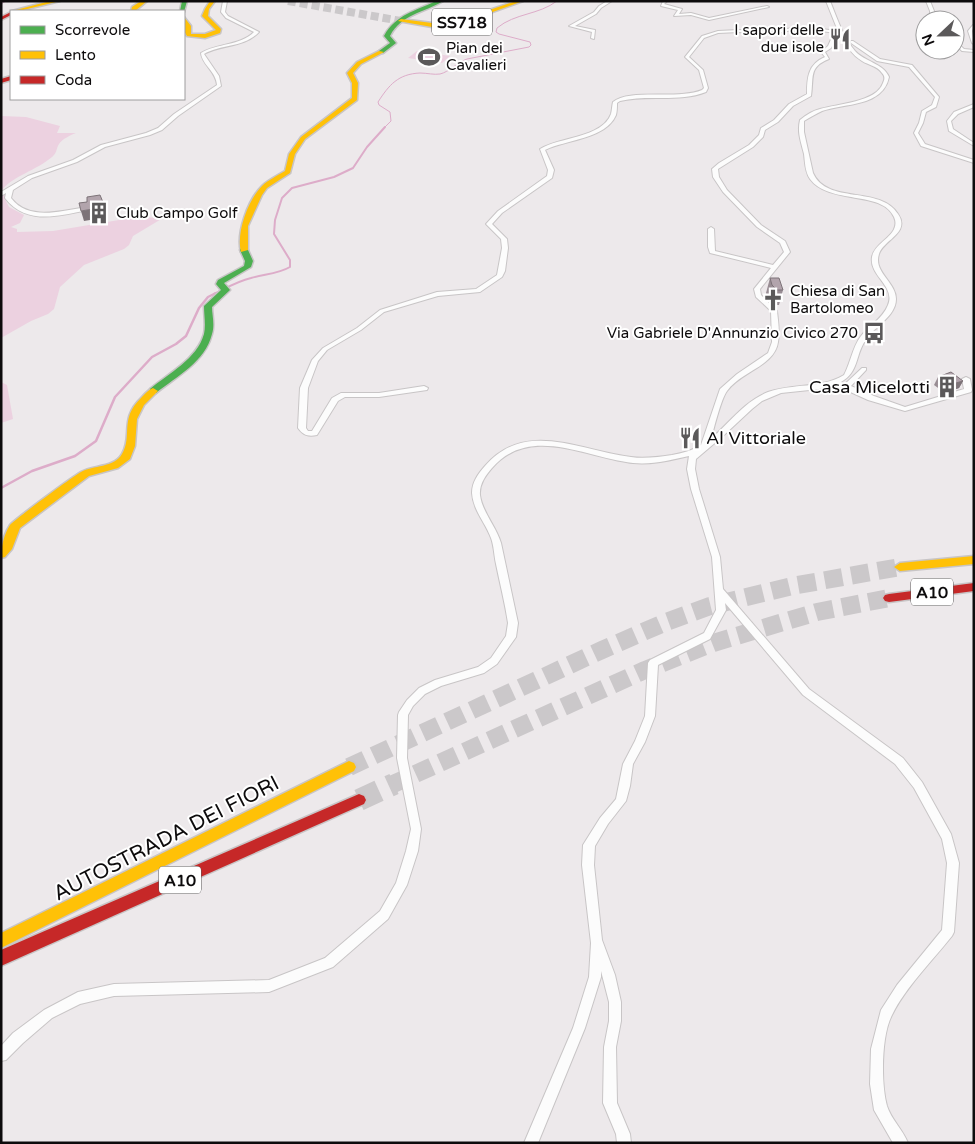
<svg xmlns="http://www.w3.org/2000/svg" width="975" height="1144" font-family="'Varela Round',sans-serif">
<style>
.green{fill:#ecd1e0}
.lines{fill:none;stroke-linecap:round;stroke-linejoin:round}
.stream-far2{stroke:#ddacc9;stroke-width:1}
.stream-far1{stroke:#ddacc9;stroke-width:2}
.stream{stroke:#ddacc9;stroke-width:2.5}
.highway-tunnel-far2{stroke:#cbc8ca;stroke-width:8;stroke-dasharray:8 4;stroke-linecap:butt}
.highway-tunnel-far1{stroke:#cbc8ca;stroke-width:18;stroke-dasharray:18 9;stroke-linecap:butt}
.highway-tunnel{stroke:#cbc8ca;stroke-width:22;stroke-dasharray:22 11;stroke-linecap:butt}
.street-casing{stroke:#c8c5c6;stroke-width:2}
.fast-casing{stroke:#c8c5c6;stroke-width:3}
.slow-casing{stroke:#c8c5c6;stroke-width:3}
.jam-casing{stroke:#c8c5c6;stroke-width:3}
.street{fill:#fcfcfc;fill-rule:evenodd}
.fast{fill:#4caf50;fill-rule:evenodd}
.slow{fill:#ffc107;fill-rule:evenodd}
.jam{fill:#c62828;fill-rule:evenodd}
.wall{fill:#998d94}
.shaded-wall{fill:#7d7378}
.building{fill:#b2a4ac;stroke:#7d7378}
.labels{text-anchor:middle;stroke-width:4;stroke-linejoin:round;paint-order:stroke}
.far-poi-label{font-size:15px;fill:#0d0b0c;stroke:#fff;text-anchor:start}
.shield{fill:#fff;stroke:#565455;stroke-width:1}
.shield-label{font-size:16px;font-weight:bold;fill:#0d0b0c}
.poi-label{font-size:18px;fill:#0d0b0c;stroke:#fff;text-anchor:end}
.near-street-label{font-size:21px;fill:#0d0b0c;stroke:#fff}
</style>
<rect width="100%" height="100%" fill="#ede9eb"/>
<g class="green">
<path d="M 417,51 L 450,56 L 442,63 L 408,58 Z"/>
<path d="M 1,116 L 26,117 L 60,126 L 57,133 L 76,133 C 71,135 62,139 59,144 C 56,149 57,153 52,157 C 37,170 13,176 2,190 L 7,193 L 5,199 L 9,207 L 24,215 L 20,223 L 11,227 L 17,229 L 17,232 L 53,231 L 137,217 L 163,218 L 133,236 L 129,245 L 124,249 L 84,265 L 60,287 L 54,309 L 48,314 L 31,321 L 1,338 Z"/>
<path d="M 1,382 L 7,385 L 13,419 L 1,423 Z"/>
</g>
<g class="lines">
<g class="stream-far2">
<path d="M 1,4 L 6,1"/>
<path d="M 384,128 L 391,121 L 390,112 L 379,105 L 378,102 C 389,85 398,74 420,73 C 427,73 434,75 440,74 C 449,72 458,62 467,59 L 529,47 L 531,45 L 530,42 L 499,34 L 496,32 L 497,28 C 515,13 539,15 557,1"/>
</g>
<path class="stream-far1" d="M 214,294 C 226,288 238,281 251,278 C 265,274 278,274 290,267 L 290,260 L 274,234 L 275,220 L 282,198 L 292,188 L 334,177 L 353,168 L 367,147 L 385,127"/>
<path class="stream" d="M 1,488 L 32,471 L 75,456 L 96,441 L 115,397 L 152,357 L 176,344 L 186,336 L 199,308 L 208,297 L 216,293"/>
<path class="highway-tunnel-far2" d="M 288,1 L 401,21"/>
<g class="highway-tunnel-far1">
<path d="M 349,767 L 602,650 L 666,622 L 710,606 L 792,586 L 900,567"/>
<path d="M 391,785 L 645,670 L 713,643 L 817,612 L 889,598"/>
</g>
<path class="highway-tunnel" d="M 359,800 L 394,784"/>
<g class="street-casing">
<g id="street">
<path d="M 223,1 L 227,1 L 225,12 L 228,16 L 259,32 C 244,48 222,44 204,54 L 219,76 L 221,86 L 178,116 L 162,130 L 150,135 L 105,147 L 77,162 L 32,178 L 13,190 L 11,198 C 28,220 57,212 81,208 L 83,209 L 83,211 C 55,217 25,224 5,198 L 6,193 L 1,196 L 1,192 L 28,176 L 73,160 L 101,145 L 146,133 L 158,128 L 174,114 L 217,85 C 216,71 202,65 201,53 C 217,43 240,46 254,32 L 226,18 L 221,12 Z"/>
<path d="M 607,1 L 612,1 L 601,8 L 596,14 L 575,26 L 595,30 L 594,39 L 591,38 L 592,32 L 569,26 L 594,12 L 599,6 Z"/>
<path d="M 663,1 L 667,1 L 664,4 L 682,9 L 679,14 L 691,13 L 709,18 L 767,6 L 769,7 L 709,20 L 691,15 L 674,16 L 678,10 L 661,6 Z"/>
<path d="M 826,1 L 830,1 C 837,18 843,37 855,51 C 865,62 883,63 889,77 C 883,107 845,103 822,111 C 816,114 810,117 804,121 L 804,132 L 813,173 C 827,205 880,185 898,214 C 911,233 883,240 879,254 C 873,272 896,282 896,299 C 896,317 873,327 865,341 C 855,356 859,372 841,382 L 845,384 L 862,368 L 866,368 L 866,370 L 851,386 L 874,396 L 905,407 L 964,389 L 962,379 L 966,377 L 970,379 L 972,390 L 971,392 L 905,411 L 868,400 L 835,385 L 819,389 L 781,393 L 762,401 L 752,409 L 723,436 L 696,459 L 695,469 L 699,489 L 720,557 L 723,589 L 809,689 L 903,758 L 922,782 L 951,834 L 959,863 L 954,932 L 952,936 C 933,960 905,988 892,1015 C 881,1036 881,1084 887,1106 C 891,1119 903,1130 908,1143 L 893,1143 L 874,1110 L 870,1084 L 871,1049 L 881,1010 L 897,985 L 942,930 L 947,863 L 942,839 L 914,788 L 895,764 L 803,695 L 725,603 L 726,610 L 710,639 L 658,665 L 655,716 L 645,742 L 633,764 L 630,786 L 626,801 L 608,824 L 595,846 L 594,865 L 602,940 L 615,975 L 621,1002 L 621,1021 L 616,1047 L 617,1103 L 630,1134 L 631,1143 L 617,1143 L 616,1134 L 603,1103 L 604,1047 L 609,1021 L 609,1002 L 601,971 L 601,977 L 585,1028 L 538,1143 L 524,1143 L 573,1028 L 589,977 L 591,943 L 582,865 L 583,845 L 600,818 L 616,799 L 623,764 L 635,741 L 645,716 L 648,663 L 650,660 L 704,633 L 716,610 L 712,557 L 691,489 L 687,469 L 689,456 C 671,460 652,465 633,463 C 587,458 530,424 492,468 C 486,475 479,484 480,495 C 482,512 496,526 501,543 L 518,623 L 516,637 L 497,664 L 484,673 L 441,686 L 425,694 L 413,706 L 408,715 L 407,758 L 421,829 L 418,851 L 407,885 L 388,919 L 333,967 L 269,992 L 114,996 L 80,1004 L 52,1018 L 23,1043 L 6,1060 L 1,1061 L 1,1046 L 13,1033 L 44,1010 L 78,992 L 114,984 L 269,980 L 325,958 L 380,911 L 396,883 L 406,851 L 411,829 L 397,758 L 398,715 L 399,712 L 407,700 L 419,688 L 435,680 L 478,667 L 491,658 L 506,636 L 508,623 C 505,603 500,584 496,564 C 494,555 494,546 491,538 C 485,522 473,510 472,493 C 472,482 478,474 485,466 C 525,419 581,451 631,457 C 644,459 659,457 672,455 C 682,453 692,451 701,445 L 720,389 L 737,374 L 768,353 L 772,342 L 771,311 L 756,297 L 754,289 L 771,268 L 710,253 L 708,247 L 708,229 L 711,227 L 714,229 L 715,251 L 773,265 L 784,252 L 780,243 L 757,227 L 723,192 L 713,177 L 712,169 L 719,163 L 749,145 L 759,135 L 761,128 L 774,120 L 789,104 L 807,94 C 807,78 808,64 825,57 L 821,52 L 828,46 L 833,35 L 836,33 L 821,31 L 808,33 L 792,30 L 772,34 L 739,32 L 718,33 L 704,38 L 689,57 L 703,70 L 708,88 L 706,92 C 678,103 648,94 620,101 L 617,103 C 617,107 617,111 616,115 C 606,139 565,140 545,150 L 554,170 L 552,178 L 502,213 L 492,224 L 507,239 L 508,248 L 505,271 L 502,277 L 480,292 L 438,296 L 384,312 L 361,330 L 327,350 L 318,361 L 308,388 L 306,428 L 308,431 L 312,431 L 332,398 L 341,393 L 379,393 L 424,386 L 428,388 L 427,390 L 379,397 L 345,397 L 338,401 L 317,435 C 308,437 303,435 298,428 L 300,388 L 312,360 L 323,348 L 357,328 L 380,310 L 437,292 L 476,289 L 497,275 L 502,248 L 501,239 L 486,224 L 498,211 L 547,176 L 548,170 L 540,149 C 559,137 602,138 611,114 C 612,110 612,106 613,102 C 629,88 678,100 702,90 L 704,88 L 699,70 L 685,57 L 702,36 L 718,31 L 739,30 L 772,32 L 792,28 L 808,31 L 821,29 L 838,31 ZM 840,34 C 845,44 852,55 862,61 C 868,65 878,66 882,73 C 885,76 885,79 883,83 C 877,102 837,104 820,109 C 812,111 806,115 800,120 C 797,132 801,142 804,154 C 805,162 805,172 810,179 C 829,205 882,190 894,217 C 902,235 875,241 872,257 C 869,276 896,286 888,305 C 883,318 869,326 861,336 C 852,348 851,362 844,375 C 820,389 794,383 768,392 C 745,401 729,423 711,439 C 714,428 721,399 727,391 C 740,372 775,366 778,342 C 780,332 778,321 777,311 L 761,295 L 760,289 L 790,252 L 785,241 L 761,225 L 727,190 L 719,177 L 718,169 L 753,147 L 763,137 L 765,130 L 778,122 L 793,106 L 811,96 C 814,78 808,67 829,59 L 825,52 L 831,48 L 837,36 Z"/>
<path d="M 926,1 L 930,1 L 934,11 L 934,20 L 930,20 L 930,11 Z"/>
<path d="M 973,25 L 974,25 L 972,31 L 974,44 L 972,43 L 968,31 Z"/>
<path d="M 851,41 L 853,41 L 880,59 L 912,65 L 939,97 L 936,107 L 926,112 L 923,123 L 918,133 L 925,144 L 974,160 L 974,163 L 921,146 L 914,133 L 919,123 L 922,111 L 932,105 L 935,97 L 909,67 L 877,61 L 851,43 Z"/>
<path d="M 955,41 L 964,49 L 974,50 L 974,52 L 962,51 L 955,44 Z"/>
<path d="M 974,104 L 974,107 L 958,114 L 951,121 L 953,129 L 974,143 L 974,146 L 949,131 L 947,121 L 954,112 Z"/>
</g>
</g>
<g class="fast-casing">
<g id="fast">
<path d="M 182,1 L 187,1 L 184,12 L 180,11 Z"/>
<path d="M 436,1 L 443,1 C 424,13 401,14 390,36 L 396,43 L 383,53 L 379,53 L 379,51 L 390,43 L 384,36 C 396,14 416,11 436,1 Z"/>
<path d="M 241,248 L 248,250 L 253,261 L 251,267 L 224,283 L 230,290 L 212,307 C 212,315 215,325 212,334 C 205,362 177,376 156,393 L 150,393 L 150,389 C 169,373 197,359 204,334 C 206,325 204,315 204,306 L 221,290 L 216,284 L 218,280 L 244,266 L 245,261 L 240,250 Z"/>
</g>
</g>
<g class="slow-casing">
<g id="slow">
<path d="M 50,1 L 60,1 L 19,11 L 12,11 Z"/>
<path d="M 141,1 L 147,1 L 135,11 L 131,11 L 132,7 Z"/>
<path d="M 210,1 L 215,1 L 209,9 L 208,16 L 221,29 L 220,33 L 205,38 L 187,36 L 184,31 L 184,17 L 191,26 L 191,34 L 205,34 L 216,30 L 202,16 L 205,9 Z"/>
<path d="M 516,1 L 523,1 L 451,27 L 432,27 L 398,21 L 401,19 L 432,23 L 451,23 Z"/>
<path d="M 379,51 L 384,52 L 361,64 L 353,73 L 358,83 L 357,100 L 305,139 L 295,154 L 290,173 L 267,188 L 262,195 L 248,226 L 248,250 L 241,252 C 236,233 248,200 262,186 C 268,180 277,176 285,171 L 289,154 L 301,137 L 352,98 L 352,83 L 347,73 L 357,62 Z"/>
<path d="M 153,388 L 158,391 L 144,405 L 137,419 L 135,446 L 130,459 L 118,468 L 89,476 L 20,528 L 12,549 L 5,557 L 1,558 C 1,547 4,534 10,525 C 14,520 72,477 81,472 C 93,465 114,468 122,454 C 133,436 119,419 141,398 C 145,394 148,390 153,388 Z"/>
<path d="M 974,556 L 974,564 L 900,571 L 894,567 L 900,563 Z"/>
<path d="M 349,761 L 354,763 L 356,767 L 354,771 L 1,948 L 1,933 Z"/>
</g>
</g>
<g class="jam-casing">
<g id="jam">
<path d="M 11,12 L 11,15 L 1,20 L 1,17 Z"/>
<path d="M 11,76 L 11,80 L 1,83 L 1,79 Z"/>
<path d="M 974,583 L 974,591 L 889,602 L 885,601 L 883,598 L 885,595 L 889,594 Z"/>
<path d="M 359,794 L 364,796 L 366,800 L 364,804 L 1,966 L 1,950 Z"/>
</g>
</g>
<use href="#street" class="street"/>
<use href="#fast" class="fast"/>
<use href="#slow" class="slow"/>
<use href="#jam" class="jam"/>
</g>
<g class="wall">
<path d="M 770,278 L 783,290 L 779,305 L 773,305 L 768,300 L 766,293 Z"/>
<path d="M 938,377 L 963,381 L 959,388 L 945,393 L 934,385 Z"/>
</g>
<g class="shaded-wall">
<path d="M 105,207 L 108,217 L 84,221 L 81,211 Z"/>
<path d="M 963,381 L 959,388 L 945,393 L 949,385 Z"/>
</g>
<g class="building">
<path d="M 100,195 L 105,207 L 81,211 L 79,203 L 87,202 L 87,197 Z"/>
<path d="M 770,278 L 779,278 L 783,290 L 777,290 L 772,285 Z"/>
<path d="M 951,372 L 963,381 L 949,385 L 938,377 Z"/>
</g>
<defs>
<g id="restaurant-bare" transform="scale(1.725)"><path d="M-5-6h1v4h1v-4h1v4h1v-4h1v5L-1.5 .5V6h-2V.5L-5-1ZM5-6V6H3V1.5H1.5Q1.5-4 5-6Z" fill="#5b595a" stroke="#fff" stroke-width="2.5" paint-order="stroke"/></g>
<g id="stadium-bare" transform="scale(1.725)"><path d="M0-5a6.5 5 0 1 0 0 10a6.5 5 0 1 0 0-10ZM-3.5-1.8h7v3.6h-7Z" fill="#5b595a" stroke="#fff" stroke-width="2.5" paint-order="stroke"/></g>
<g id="building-bare" transform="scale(1.725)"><path d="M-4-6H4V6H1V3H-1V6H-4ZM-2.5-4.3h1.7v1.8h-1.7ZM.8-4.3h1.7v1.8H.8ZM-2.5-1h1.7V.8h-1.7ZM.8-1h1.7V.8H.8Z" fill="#5b595a" stroke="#fff" stroke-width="2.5" paint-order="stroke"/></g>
<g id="church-bare" transform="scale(1.725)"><path d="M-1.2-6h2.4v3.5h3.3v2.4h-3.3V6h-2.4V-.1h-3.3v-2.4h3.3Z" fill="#5b595a" stroke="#fff" stroke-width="2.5" paint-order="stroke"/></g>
<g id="bus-bare" transform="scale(1.725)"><path d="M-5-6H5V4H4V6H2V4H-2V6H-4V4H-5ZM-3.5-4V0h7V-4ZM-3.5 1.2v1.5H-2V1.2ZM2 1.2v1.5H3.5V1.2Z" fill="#5b595a" stroke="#fff" stroke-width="2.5" paint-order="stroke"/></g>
</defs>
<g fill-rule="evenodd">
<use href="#restaurant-bare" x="840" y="39"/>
<use href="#stadium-bare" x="429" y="57"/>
<use href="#building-bare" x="99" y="213"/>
<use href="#church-bare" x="773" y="300"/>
<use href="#bus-bare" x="874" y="333"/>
<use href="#building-bare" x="947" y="387"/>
<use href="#restaurant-bare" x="690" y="438"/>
</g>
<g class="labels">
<g class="far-poi-label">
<text x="824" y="35" text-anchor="end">I sapori delle<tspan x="824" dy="17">due isole</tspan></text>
<text x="446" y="53">Pian dei<tspan x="446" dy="17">Cavalieri</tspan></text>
<text x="116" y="218">Club Campo Golf</text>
<text x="790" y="296">Chiesa di San<tspan x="790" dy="17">Bartolomeo</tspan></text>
<text x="858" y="338" text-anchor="end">Via Gabriele D'Annunzio Civico 270</text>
</g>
<g class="shield">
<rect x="432" y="8.5" width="60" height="27" rx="4"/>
<rect x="911" y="578.5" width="42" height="27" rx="4"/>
<rect x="159" y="866.5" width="42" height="27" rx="4"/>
</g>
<g class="shield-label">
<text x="462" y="28">SS718</text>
<text x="932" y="598">A10</text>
<text x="180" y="886">A10</text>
</g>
<g class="poi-label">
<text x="930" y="393">Casa Micelotti</text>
<text x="706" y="444" text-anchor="start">Al Vittoriale</text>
</g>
<g class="near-street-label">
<text transform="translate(166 838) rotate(-27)" y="7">AUTOSTRADA DEI FIORI</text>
</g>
</g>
<rect width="975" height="1144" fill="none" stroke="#0d0b0c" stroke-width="5"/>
<rect x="10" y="10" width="175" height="90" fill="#ffffff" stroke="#9e9d9e"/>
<rect x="20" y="26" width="25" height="8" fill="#4caf50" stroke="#9e9d9e"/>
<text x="55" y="35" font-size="15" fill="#0d0b0c">Scorrevole</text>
<rect x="20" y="51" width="25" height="8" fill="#ffc107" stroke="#9e9d9e"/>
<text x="55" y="60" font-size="15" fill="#0d0b0c">Lento</text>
<rect x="20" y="76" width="25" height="8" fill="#c62828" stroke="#9e9d9e"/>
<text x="55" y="85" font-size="15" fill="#0d0b0c">Coda</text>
<g transform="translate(940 35) rotate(248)"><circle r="24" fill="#ffffff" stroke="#9e9d9e"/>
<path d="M0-4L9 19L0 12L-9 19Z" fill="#5b595a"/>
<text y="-8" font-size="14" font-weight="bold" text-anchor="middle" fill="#0d0b0c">N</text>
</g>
</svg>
